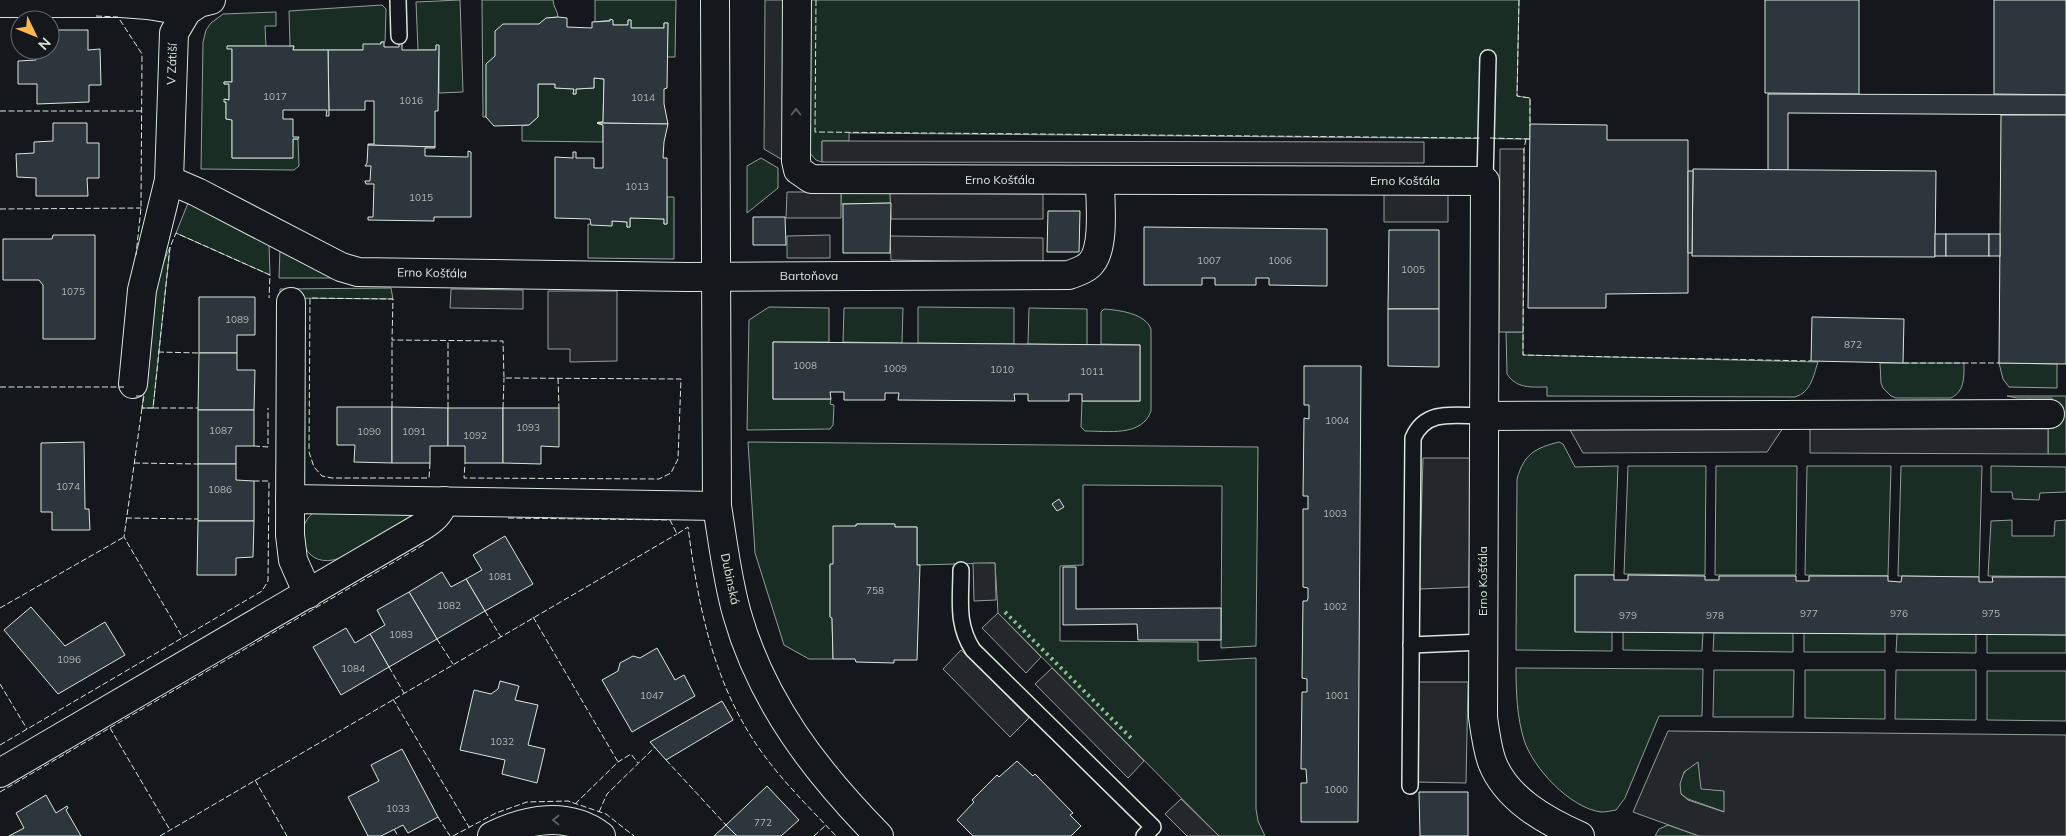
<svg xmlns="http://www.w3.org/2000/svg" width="2066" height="836" font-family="Mulish,sans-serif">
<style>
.green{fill:#1a2d24;stroke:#939e99}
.parking{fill:#24282b;stroke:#939e99;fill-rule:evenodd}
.building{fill:#2c363c;stroke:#d8e6dc}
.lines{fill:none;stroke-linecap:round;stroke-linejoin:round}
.lane-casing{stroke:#d8e6dc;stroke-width:18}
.street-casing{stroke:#d8e6dc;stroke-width:30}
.lane{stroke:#14181c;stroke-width:15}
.street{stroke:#14181c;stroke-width:28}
.hedge{stroke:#8ac095;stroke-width:4;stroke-dasharray:2.5 4;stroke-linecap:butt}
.fence{stroke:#d8e6dc;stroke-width:1;stroke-dasharray:6 2.5;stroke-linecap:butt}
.oneway{stroke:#59605f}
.labels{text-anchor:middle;stroke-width:4;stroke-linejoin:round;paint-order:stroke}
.number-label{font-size:10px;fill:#adbab4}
.street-label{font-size:12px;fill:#d8e6dc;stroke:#14181c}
</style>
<rect width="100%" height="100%" fill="#14181c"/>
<g class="green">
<path d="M 460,0 L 463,92 L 439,93 L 439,46 L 436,45 L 436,50 L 418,50 L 416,2 Z"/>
<path d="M 482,0 L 553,0 C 553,7 558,11 558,17 L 547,18 L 495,56 L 486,117 L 483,117 Z"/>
<path d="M 595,0 L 676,0 L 675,57 L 667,57 L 668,23 L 664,23 L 664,28 L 631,28 L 631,20 L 628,20 L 628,25 L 613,25 L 612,20 L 595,22 Z"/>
<path d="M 805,0 L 1519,0 L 1517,96 L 1530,98 L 1530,139 L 849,133 L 849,141 L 822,141 L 822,162 L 816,160 L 808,151 Z"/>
<path d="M 382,5 L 386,9 L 385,42 L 381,42 L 381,44 L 363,50 L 293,50 L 294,46 L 290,46 L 289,11 Z"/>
<path d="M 276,12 L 276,26 L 265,26 L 266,46 L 227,46 L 232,49 L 232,82 L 224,82 L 224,84 L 229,84 L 229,100 L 225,99 L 224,102 L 226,102 L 226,119 L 232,120 L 232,158 L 292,158 L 293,139 L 298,139 L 299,166 L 294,170 L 201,169 L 203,42 L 206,30 L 211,23 L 223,14 Z"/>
<path d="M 594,78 L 604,79 L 603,122 L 598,122 L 598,124 L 603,125 L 603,142 L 522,141 L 522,126 L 529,125 L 538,117 L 538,84 L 555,84 L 555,88 L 574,89 L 573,94 L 576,94 L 576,89 L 594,88 Z"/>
<path d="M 761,158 L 778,168 L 778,188 L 747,213 L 747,166 Z"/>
<path d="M 841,192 L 890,193 L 891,203 L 841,204 Z"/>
<path d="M 667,197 L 674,197 L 674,259 L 588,258 L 588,224 L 612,225 L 612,221 L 627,222 L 627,227 L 630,227 L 630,218 L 664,219 L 664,224 L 667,224 Z"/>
<path d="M 188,203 L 269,244 L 270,275 L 176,233 Z"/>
<path d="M 170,247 L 153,408 L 142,408 L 156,280 Z"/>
<path d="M 280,249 L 341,278 L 279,278 Z"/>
<path d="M 391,288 L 393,299 L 280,298 L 280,289 Z"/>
<path d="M 769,307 L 829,308 L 829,342 L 773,342 L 773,399 L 831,399 L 830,404 L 834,405 L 833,425 L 830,429 L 747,430 L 749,320 Z"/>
<path d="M 918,307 L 1014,308 L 1014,344 L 918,343 Z"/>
<path d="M 844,308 L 903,308 L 902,343 L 843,342 Z"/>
<path d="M 1029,308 L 1087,309 L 1087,345 L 1028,344 Z"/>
<path d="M 1104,309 C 1118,310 1145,313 1151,329 L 1151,411 C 1142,437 1108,431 1085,431 L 1081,427 L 1082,401 L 1140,401 L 1140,345 L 1101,344 L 1101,312 Z"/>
<path d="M 1506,332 L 1523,332 L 1523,355 L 1818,362 C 1813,377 1811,392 1795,397 L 1547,396 L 1547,387 C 1531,387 1517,389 1507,374 Z"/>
<path d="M 1880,363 L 1964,363 C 1964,377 1965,391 1951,398 L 1896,398 L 1891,396 L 1883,388 L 1881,383 Z"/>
<path d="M 1999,363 L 2057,364 L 2057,388 L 2009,387 L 2003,379 Z"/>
<path d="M 2007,396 L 2066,396 L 2066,454 L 2048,454 L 2048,429 L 2053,428 L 2052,398 L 2017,398 Z"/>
<path d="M 748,442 L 1258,447 L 1256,646 L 1221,648 L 1222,486 L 1083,485 L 1083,565 L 1060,566 L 1060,641 L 1198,642 L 1198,661 L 1256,658 L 1256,809 L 1258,821 L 1265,836 L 1219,836 L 998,613 L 995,563 L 917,565 L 917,527 L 895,527 L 894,524 L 856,524 L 833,564 L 830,565 L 830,617 L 832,618 L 833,659 L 809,659 L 784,645 L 755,553 Z"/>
<path d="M 1559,442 L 1563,444 L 1575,467 L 1618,466 L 1614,575 L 1575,575 L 1575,631 L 1612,632 L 1612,651 L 1516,650 L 1517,479 C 1524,454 1535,448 1559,442 Z"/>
<path d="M 1628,466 L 1706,466 L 1705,575 L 1624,574 Z"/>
<path d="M 1716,466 L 1797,466 L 1796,575 L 1715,575 Z"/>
<path d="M 1807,466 L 1891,466 L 1888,576 L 1805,575 Z"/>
<path d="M 1901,466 L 1982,466 L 1979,577 L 1898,576 Z"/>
<path d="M 1991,466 L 2066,467 L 2066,492 L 2040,493 L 2039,500 L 2013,499 L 2012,492 L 1991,492 Z"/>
<path d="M 314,512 L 413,513 L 411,517 C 392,528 373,539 354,550 C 347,554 340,559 333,560 C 303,566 292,529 314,512 Z"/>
<path d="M 2012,520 L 2012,536 L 2054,536 L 2055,521 L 2066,520 L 2066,577 L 1988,576 L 1991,521 Z"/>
<path d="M 1623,632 L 1703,633 L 1702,651 L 1623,650 Z"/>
<path d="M 1714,633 L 1793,633 L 1793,652 L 1713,651 Z"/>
<path d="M 1804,633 L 1885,634 L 1885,652 L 1804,652 Z"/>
<path d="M 1897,634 L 1976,634 L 1976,653 L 1896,652 Z"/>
<path d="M 1987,634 L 2066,635 L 2066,653 L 1987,653 Z"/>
<path d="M 1516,668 L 1703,669 L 1702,716 L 1659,716 L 1625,798 L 1616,810 C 1611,811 1605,812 1601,812 C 1570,808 1533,768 1524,740 C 1517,717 1516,692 1516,668 Z"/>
<path d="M 1714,670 L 1794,670 L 1793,717 L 1713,717 Z"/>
<path d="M 1805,670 L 1885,670 L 1885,719 L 1805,718 Z"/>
<path d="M 1896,670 L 1976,670 L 1976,720 L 1895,719 Z"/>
<path d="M 1987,671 L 2066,671 L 2066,721 L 1987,720 Z"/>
<path d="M 1698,762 L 1724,791 L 1725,812 L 1688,799 L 1681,794 C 1676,780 1686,767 1698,762 Z"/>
<path d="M 1668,825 L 1699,836 L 1655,836 L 1659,829 Z"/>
</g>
<g class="parking">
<path d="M 765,0 L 787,0 L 786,162 L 764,149 Z"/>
<path d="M 822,141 L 1424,142 L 1424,163 L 822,162 Z"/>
<path d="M 1500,149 L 1524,149 L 1523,332 L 1499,332 Z"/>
<path d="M 787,192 L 841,192 L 841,218 L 786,218 Z"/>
<path d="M 890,193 L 1043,194 L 1043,219 L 891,219 Z"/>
<path d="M 1384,194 L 1448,195 L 1448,222 L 1384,222 Z"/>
<path d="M 830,235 L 830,258 L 787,258 L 787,236 Z"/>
<path d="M 890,236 L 1043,238 L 1043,263 L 891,260 Z"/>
<path d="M 451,289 L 523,290 L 523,309 L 450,308 Z"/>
<path d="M 548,291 L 617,291 L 617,361 L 570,362 L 570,349 L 548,349 Z"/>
<path d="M 1569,428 L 1783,428 L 1767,452 L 1583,453 Z"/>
<path d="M 1810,428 L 2048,429 L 2048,454 L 1810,453 Z"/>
<path d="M 1423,458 L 1471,458 L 1469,587 L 1419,589 Z"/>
<path d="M 973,563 L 995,563 L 996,600 L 974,601 Z"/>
<path d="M 998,613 L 1041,657 L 1026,673 L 982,628 Z"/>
<path d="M 961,650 L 1029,718 L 1010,737 L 943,669 Z"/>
<path d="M 1052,668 L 1144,761 L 1128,778 L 1035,684 Z"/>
<path d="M 1417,682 L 1468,682 L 1466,783 L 1416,782 Z"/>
<path d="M 1668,731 L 2066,735 L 2066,836 L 1699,836 L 1633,812 ZM 1698,762 L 1701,789 L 1724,791 L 1724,812 L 1688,800 L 1681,794 L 1680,784 L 1684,772 Z"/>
<path d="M 1181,799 L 1219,836 L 1187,836 L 1165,814 Z"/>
</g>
<g class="building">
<path d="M 1765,0 L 1859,0 L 1859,94 L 1765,93 Z"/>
<path d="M 1994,0 L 2066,0 L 2066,95 L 1994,94 Z"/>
<path d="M 558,17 L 567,18 L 567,27 L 592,28 L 592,22 L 610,21 L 610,19 L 613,20 L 613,25 L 628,25 L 628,20 L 631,20 L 631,28 L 664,28 L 664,23 L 668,23 L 667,88 L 664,89 L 664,104 L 668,124 L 597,123 L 603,122 L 604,79 L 594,78 L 594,88 L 576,89 L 576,94 L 573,94 L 574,89 L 555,88 L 555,84 L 538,84 L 538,117 L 529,125 L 494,126 L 486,117 L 486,64 L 495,56 L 495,31 L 503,24 L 539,24 L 546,18 Z"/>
<path d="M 54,30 L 88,30 L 88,50 L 100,49 L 101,85 L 89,85 L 89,102 L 37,104 L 37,84 L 18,84 L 18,61 L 36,60 L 36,50 L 50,50 L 50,48 L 54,48 Z"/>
<path d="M 381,42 L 384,42 L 384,47 L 399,47 L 399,42 L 402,42 L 402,50 L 436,50 L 436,45 L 439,45 L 438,111 L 435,111 L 435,147 L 368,145 L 368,144 L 374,144 L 374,101 L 365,101 L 365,110 L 329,110 L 328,50 L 363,50 L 363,44 L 381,44 Z"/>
<path d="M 227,46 L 294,46 L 293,50 L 328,50 L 329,116 L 326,116 L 327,110 L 283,110 L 283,119 L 293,119 L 293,137 L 299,137 L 298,139 L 293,139 L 293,158 L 232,158 L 232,120 L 226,119 L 226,102 L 224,102 L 224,99 L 229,100 L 229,84 L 224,84 L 224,82 L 232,82 L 232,49 L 227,49 Z"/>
<path d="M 1768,94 L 2066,95 L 2066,115 L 1788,113 L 1788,170 L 1768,170 Z"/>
<path d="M 2001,115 L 2066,115 L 2066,364 L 1999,363 Z"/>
<path d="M 53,123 L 87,123 L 87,143 L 99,143 L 99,178 L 87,178 L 88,196 L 36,196 L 36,178 L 17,177 L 16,154 L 34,153 L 34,142 L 53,141 Z"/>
<path d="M 597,123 L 668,124 L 664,142 L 663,158 L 667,158 L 667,224 L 664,224 L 664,219 L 630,218 L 630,227 L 627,227 L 627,222 L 612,221 L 612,226 L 591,225 L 590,219 L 555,218 L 555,157 L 573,158 L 573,152 L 576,152 L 576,158 L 594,158 L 594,168 L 603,168 L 603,125 Z"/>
<path d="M 1530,124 L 1607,125 L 1607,140 L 1688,140 L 1688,293 L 1606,294 L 1606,308 L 1528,308 Z"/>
<path d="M 368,145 L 435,147 L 435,148 L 425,148 L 425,156 L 468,157 L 468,151 L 471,152 L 471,217 L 434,217 L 434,221 L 368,220 L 368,217 L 373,217 L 374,184 L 366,184 L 365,181 L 370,181 L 371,166 L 365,166 L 367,163 Z"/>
<path d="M 1693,169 L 1936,171 L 1935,257 L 1692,256 Z"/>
<path d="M 1688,171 L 1693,171 L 1692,253 L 1688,253 Z"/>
<path d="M 891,203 L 890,253 L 843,253 L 843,204 Z"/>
<path d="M 1048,211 L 1080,211 L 1079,252 L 1047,252 Z"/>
<path d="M 753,217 L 785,217 L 786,245 L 753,245 Z"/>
<path d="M 1144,227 L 1327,229 L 1327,286 L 1269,285 L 1269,278 L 1256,278 L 1256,285 L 1215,285 L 1215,278 L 1202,278 L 1202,285 L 1144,285 Z"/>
<path d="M 1389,230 L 1439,230 L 1439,309 L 1388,309 Z"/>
<rect x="1935" y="234" width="11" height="22"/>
<rect x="1946" y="234" width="43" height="22"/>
<rect x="1989" y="234" width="11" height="22"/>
<path d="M 53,235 L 95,235 L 95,339 L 43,339 L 43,285 L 39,280 L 3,280 L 3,239 L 52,239 Z"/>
<path d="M 199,297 L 255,297 L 255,335 L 237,335 L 237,353 L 199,353 Z"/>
<path d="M 1388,309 L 1439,309 L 1439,367 L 1388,366 Z"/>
<path d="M 1812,317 L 1904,319 L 1903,363 L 1811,361 Z"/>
<path d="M 773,342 L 1140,345 L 1140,401 L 1082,401 L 1082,394 L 1069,394 L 1069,401 L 1028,401 L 1028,394 L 1014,394 L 1015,401 L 898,400 L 899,393 L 885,393 L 885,400 L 844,400 L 844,392 L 830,392 L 831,399 L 773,399 Z"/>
<path d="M 199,353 L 237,353 L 237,370 L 255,370 L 254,410 L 198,410 Z"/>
<path d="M 1304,366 L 1361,366 L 1358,822 L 1301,822 L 1301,783 L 1307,783 L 1306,769 L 1301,769 L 1302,692 L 1307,692 L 1307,679 L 1302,678 L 1303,601 L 1307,601 L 1308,598 L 1308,588 L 1303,587 L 1303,509 L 1308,509 L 1308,496 L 1303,496 L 1304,418 L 1309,419 L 1309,405 L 1304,405 Z"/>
<path d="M 337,407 L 392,407 L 392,463 L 354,462 L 355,445 L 337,445 Z"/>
<path d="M 392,407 L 448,408 L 448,446 L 430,446 L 430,463 L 392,463 Z"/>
<path d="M 448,408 L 503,408 L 503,463 L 465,463 L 465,446 L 448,446 Z"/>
<path d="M 503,408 L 559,408 L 559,447 L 541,446 L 541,464 L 503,463 Z"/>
<path d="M 198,410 L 254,410 L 254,446 L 236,446 L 236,464 L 198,464 Z"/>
<path d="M 84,442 L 85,509 L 89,509 L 90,530 L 52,530 L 52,512 L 41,512 L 41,443 Z"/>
<path d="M 198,464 L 236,464 L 236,480 L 254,481 L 254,521 L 198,521 Z"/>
<path d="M 1059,499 L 1064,507 L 1057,511 L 1052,504 Z"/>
<path d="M 198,521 L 254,521 L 253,557 L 236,558 L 236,575 L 197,575 Z"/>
<path d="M 857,524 L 895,524 L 895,527 L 917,527 L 917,565 L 920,565 L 917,660 L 894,660 L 894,663 L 856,662 L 855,659 L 833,659 L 832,618 L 830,617 L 830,564 L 833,564 L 833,526 L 856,526 Z"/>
<path d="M 505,536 L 533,584 L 485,611 L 466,579 L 482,570 L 473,555 Z"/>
<path d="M 1063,567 L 1076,567 L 1076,609 L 1221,608 L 1221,640 L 1138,640 L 1137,624 L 1063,625 Z"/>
<path d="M 442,572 L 451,587 L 466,579 L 485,611 L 437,639 L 409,592 Z"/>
<path d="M 1575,575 L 1614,575 L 1614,580 L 1628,580 L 1628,575 L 1705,576 L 1705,580 L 1719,580 L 1719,576 L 1796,576 L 1796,581 L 1809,581 L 1809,576 L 1888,576 L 1888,581 L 1901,582 L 1902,576 L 1979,577 L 1979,582 L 1993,582 L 1992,577 L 2066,577 L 2066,635 L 1575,632 Z"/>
<path d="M 409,592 L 437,639 L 389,667 L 370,634 L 385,625 L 377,610 Z"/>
<path d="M 31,607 L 65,646 L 105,622 L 125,655 L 58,694 L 4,630 Z"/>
<path d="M 346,628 L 355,643 L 370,634 L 389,667 L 341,695 L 313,647 Z"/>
<path d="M 657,648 L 675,680 L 684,675 L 695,696 L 632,732 L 602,680 L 618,671 L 620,663 L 633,656 L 640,658 Z"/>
<path d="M 500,681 L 519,686 L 515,700 L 538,705 L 528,745 L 545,749 L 537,783 L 502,774 L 505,760 L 460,750 L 474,690 L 491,694 L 498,689 Z"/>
<path d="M 722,701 L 733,720 L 666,760 L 650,742 Z"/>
<path d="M 402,749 L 438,817 L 408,833 L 403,825 L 381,836 L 368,836 L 348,797 L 379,781 L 371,765 Z"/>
<path d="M 1017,761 L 1033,776 L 1035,774 L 1073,813 L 1070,815 L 1081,826 L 1071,836 L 973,836 L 957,820 L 974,802 L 972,800 L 997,775 L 999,777 Z"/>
<path d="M 767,786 L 799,820 L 781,836 L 737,836 L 726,825 Z"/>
<path d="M 1419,792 L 1468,792 L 1468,836 L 1420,836 Z"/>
<path d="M 46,795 L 56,813 L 67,806 L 68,808 L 66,810 L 81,836 L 9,836 L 24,828 L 16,813 Z"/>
<path d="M 726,825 L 737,836 L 714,836 Z"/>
</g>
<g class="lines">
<g class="lane-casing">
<g id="lane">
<path d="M 398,0 L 399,36"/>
<path d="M 1485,181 L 1488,58"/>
<path d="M 961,570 C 961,600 956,624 973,650 L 1153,827 L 1144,836"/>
<path d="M 1411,645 L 1483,642"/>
<path d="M 1410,786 L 1413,438 C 1426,408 1456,416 1483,416"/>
</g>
</g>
<g class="street-casing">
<g id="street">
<path d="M 715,0 L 717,506 C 723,542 727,579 737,614 C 762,702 816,772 879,836"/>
<path d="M 797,0 L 796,161 L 798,170 L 811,179 L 1485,181 L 1483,717 C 1485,732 1487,748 1492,762 C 1506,799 1546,821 1580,836"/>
<path d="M 0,3 L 121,3 L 148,5 L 172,9 L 183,16"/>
<path d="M 169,180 L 197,192 L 341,267 L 358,272 L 687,277 L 1069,275 C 1077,272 1087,269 1092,262 C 1105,245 1100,202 1100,181"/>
<path d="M 291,302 L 290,535 L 293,560 L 308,594"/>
<path d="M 133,384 L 142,290 L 169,180 L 174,33 L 187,11 L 199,3 L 211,0"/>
<path d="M 1483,416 L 2050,414"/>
<path d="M 290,499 L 717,506"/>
<path d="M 0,773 L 421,527 C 432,520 440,514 444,501"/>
<path d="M 492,836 C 526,819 568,811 601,836"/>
</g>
</g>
<use href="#lane" class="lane"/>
<use href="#street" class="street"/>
<path class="hedge" d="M 1005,612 L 1133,740"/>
<g class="fence">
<path d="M 816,0 L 815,132 L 1482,138"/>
<path d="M 1519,0 L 1517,96 L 1530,98 L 1530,126"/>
<path d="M 96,16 L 118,17 L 142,54 L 141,208 L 136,255"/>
<path d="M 0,111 L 141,111"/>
<path d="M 1490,138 L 1530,139 L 1530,136"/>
<path d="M 1526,139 L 1524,149 L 1523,355 L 1811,361"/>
<path d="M 0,209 L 141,208"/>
<path d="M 158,352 L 199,353"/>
<path d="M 1903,363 L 1999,363"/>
<path d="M 558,378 L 559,408"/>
<path d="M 0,387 L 124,387"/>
<path d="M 136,396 L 144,396 L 142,408 L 153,408 L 170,247 L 176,233 L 270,275 L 269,298"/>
<path d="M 392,407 L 392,340"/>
<path d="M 142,408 L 124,537 L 183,638"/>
<path d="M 153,408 L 198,408"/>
<path d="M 448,408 L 448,341"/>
<path d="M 503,408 L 504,378"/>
<path d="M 254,446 L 268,447 L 268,408"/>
<path d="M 134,463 L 198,464"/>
<path d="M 430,463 L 429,478 L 332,478 L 322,476 L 314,467 L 309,452 L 310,298 L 393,299 L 392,340 L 503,341 L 504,378 L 681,379 L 678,459 L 671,473 L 659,479 L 464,478 L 465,463"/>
<path d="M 126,518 L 198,519"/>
<path d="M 508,518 L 670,520 L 677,534 L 688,527 C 698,604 712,678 756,744 C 779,778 808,806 836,836"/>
<path d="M 0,608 L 124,537"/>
<path d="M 485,611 L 501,637"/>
<path d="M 533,617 L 618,762"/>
<path d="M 437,639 L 453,664"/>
<path d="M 389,667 L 404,693"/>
<path d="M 0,684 L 27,729"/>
<path d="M 393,699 L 469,827"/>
<path d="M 110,728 L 170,830"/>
<path d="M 0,745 L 262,591 L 268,581 L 269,481 L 254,481"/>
<path d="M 666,760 L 726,825"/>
<path d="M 255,780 L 287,836"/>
<path d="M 0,792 L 425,544"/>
<path d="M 575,804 L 618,762 L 631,754 L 638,763"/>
<path d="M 599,812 L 607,794 L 655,747"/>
<path d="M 438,817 L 450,836"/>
<path d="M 394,829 L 398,836"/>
<path d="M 160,836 L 677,534"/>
<path d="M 453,836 L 496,813 L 527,802 L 568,801 L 606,814 L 634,836"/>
<path d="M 814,836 L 826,825"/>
</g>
</g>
<defs><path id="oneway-chevron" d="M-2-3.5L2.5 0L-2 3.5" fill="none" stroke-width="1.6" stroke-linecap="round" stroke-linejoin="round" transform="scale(1.25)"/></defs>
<g class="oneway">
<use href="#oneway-chevron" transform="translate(796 112) rotate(-90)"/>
<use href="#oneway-chevron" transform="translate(556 820) rotate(-179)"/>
</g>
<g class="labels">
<g class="number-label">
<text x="275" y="100">1017</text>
<text x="643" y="101">1014</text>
<text x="411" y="104">1016</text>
<text x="637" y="190">1013</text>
<text x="421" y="201">1015</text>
<text x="1209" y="264">1007</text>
<text x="1280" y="264">1006</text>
<text x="1413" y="273">1005</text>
<text x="73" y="295">1075</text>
<text x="237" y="323">1089</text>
<text x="1853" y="348">872</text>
<text x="805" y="369">1008</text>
<text x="895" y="372">1009</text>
<text x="1002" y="373">1010</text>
<text x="1092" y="375">1011</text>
<text x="1337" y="424">1004</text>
<text x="528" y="431">1093</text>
<text x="221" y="434">1087</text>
<text x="369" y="435">1090</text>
<text x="414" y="435">1091</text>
<text x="475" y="439">1092</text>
<text x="68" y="490">1074</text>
<text x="220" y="493">1086</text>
<text x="1335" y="517">1003</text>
<text x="500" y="580">1081</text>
<text x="875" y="594">758</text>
<text x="449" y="609">1082</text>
<text x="1335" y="610">1002</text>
<text x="1809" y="617">977</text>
<text x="1899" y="617">976</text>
<text x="1991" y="617">975</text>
<text x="1628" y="619">979</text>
<text x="1715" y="619">978</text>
<text x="401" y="638">1083</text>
<text x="69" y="663">1096</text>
<text x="353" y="672">1084</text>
<text x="652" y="699">1047</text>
<text x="1337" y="699">1001</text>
<text x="502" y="745">1032</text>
<text x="1336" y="793">1000</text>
<text x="398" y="812">1033</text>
<text x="763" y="826">772</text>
</g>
<g class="street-label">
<text transform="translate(172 64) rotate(-88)" y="4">V Zátiší</text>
<text x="1000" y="184">Erno Košťála</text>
<text x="1405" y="185">Erno Košťála</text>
<text transform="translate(432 273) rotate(1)" y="4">Erno Košťála</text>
<text x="809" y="280">Bartoňova</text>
<text transform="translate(730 579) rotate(78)" y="4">Dubinská</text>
<text transform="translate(1483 581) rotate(-90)" y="4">Erno Košťála</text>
</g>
</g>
<g transform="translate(35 35) rotate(133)"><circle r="24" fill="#14181c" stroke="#626a69"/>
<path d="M0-4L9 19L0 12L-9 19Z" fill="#ffb74d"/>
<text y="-8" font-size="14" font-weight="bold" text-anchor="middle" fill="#d8e6dc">N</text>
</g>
</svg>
